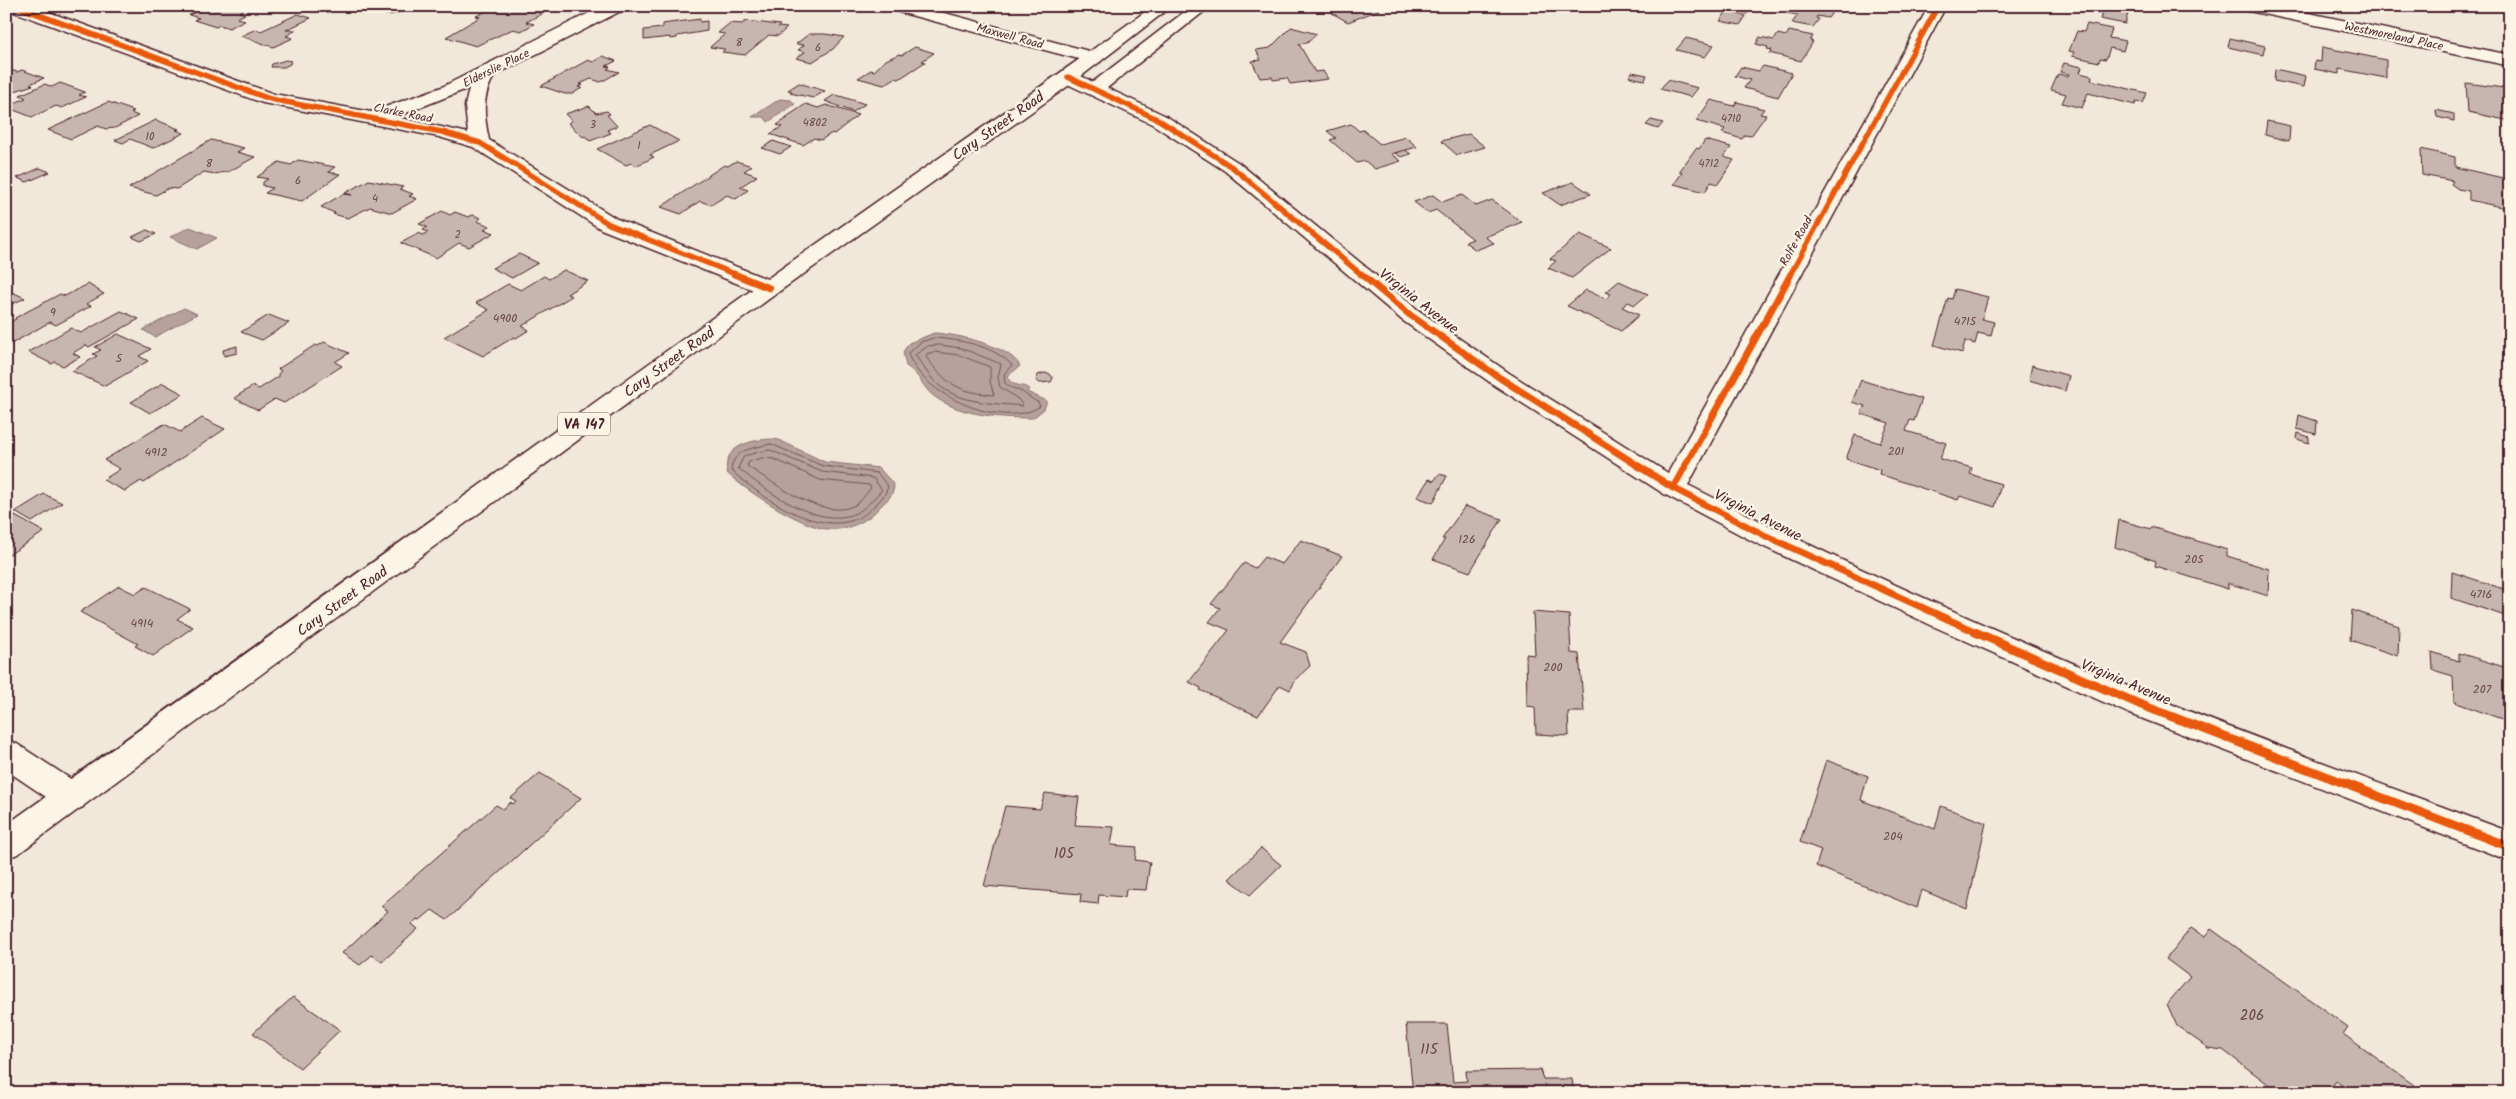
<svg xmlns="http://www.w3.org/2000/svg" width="2516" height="1099" font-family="Kalam,sans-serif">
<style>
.water{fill:#b6a19c;stroke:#8b6d6f}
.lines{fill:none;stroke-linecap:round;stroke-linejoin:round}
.shore{stroke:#755358;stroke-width:1}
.building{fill:#c7b6af;stroke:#4a1f2b}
.minor-casing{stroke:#4a1f2b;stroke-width:3}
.primary-casing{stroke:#4a1f2b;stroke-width:3}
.minor{fill:#fcf5e5;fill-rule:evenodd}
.primary{fill:#fcf5e5;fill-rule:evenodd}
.cycleway-far2-casing{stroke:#fcf5e5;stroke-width:8}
.cycleway-far1-casing{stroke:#fcf5e5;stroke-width:10}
.cycleway-casing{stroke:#fcf5e5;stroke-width:12}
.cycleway-far2{stroke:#e8590c;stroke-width:5.5}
.cycleway-far1{stroke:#e8590c;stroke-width:7}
.cycleway{stroke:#e8590c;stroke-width:9}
.labels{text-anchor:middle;stroke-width:4.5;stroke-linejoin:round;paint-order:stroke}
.far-number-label{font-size:11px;fill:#69454c}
.far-street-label{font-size:12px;fill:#4a1f2b;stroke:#fcf5e5}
.number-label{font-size:12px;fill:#69454c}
.shield{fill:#fcf5e5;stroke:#7f5f63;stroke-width:1}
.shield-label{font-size:14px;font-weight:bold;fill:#4a1f2b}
.street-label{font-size:15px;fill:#4a1f2b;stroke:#fcf5e5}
.near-number-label{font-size:15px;fill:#69454c}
</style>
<rect width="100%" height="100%" fill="#f1e8da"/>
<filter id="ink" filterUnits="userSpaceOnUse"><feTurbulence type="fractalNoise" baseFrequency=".02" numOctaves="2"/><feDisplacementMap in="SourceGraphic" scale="10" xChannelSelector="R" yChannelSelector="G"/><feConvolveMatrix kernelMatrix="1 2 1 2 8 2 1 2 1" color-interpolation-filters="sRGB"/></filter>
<g filter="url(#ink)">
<g class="water">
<path d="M 780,99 L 791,100 L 795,104 L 768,122 L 764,117 L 752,117 Z"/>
<path d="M 190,227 L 217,238 L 197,249 L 170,237 Z"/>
<path d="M 184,308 L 197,314 L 155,337 L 143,330 Z"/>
<path d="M 934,333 C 955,334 1009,345 1020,366 L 1008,376 L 1009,380 C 1014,387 1023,384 1029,389 L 1027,392 L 1047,401 L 1044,409 L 1033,418 C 1002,418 961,416 935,397 C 923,389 919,373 906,366 L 903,352 L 909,343 Z"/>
<path d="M 771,439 L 779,440 L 825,462 L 879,468 L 894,485 C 894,497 885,501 878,509 C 865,523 846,531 826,529 C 801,526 746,491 727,473 C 722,446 751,440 771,439 Z"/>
</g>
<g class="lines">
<g class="shore">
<path d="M 934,338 C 961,340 992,345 1012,365 L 1004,374 L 1005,383 C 1010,388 1014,388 1020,391 C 1027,394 1030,399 1038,402 L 1040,406 C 1005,431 920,395 908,353 L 921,342 Z"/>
<path d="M 940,345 L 961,348 L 1001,364 L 998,378 L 1000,387 L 1018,399 L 1023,406 C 993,403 957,404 934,381 C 927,373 921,363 915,355 L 928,346 Z"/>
<path d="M 935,352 L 959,355 L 990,367 L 990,382 L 994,395 C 959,392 947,385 926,357 L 927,354 Z"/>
<path d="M 771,444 L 823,466 L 877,473 L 888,486 C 886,496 877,503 870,510 C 831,546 762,499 731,470 C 733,449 753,448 771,444 Z"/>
<path d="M 770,450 L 822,472 L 873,478 L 882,490 C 873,498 867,508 856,513 C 819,530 766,491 738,468 L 744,456 Z"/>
<path d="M 762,458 L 774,459 L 820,480 L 869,485 L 871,488 C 866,493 861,502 855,505 C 824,522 773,482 747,466 L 749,462 Z"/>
</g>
</g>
<g class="building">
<path d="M 153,6 L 188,6 L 177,11 Z"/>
<path d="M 207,6 L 217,10 L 225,6 L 252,6 L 239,12 L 245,14 L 237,18 L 245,20 L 229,28 L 220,25 L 216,27 L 194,20 L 199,18 L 189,15 Z"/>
<path d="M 490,6 L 543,6 L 530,10 L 542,14 L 526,22 L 534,24 L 521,31 L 513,29 L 476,46 L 446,37 L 480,17 L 476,16 L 487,11 L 484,10 Z"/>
<path d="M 1351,6 L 1372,6 L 1379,10 L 1348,22 L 1332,13 Z"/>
<path d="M 1727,6 L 1748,6 L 1751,7 L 1747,14 L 1725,9 Z"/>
<path d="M 1785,6 L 1837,6 L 1828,18 L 1817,16 L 1816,18 L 1819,19 L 1813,27 L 1792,23 L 1798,15 L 1786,13 L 1787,10 L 1782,9 Z"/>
<path d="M 2084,6 L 2130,6 L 2125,24 L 2100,19 L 2102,13 L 2083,10 Z"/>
<path d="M 398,7 L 403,9 L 402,12 L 389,15 L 385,14 L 391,8 Z"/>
<path d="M 1727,11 L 1746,16 L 1740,25 L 1720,21 Z"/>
<path d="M 298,14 L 311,18 L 286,30 L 296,30 L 286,36 L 293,38 L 273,47 L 241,36 L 256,29 L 261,31 Z"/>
<path d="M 700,19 L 700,22 L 707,21 L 707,31 L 677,36 L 677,38 L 670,39 L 670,37 L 644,40 L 644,30 L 662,28 L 662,24 Z"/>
<path d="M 746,21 L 780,25 L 778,27 L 787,28 L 778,36 L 769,35 L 745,55 L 722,52 L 725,49 L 710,47 L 725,34 L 718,33 L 730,23 L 742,24 Z"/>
<path d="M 2087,24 L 2112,29 L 2109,38 L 2126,41 L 2123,51 L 2110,48 L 2106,59 L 2100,58 L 2099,62 L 2072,56 L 2074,52 L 2069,51 L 2077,31 L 2084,32 Z"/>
<path d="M 1291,27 L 1317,34 L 1307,43 L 1299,44 L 1315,72 L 1323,71 L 1328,79 L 1290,84 L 1287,78 L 1273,80 L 1272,77 L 1260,78 L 1252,61 L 1261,60 L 1256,50 L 1270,48 Z"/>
<path d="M 1789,31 L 1813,36 L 1810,41 L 1813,42 L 1801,61 L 1769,53 L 1772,50 L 1767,49 L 1768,47 L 1756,44 L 1760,37 L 1774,40 L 1778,34 L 1786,36 Z"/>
<path d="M 809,34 L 825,34 L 844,37 L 833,49 L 812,62 L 796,58 L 805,52 L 798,50 L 804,45 L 796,44 Z"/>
<path d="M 1686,38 L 1714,45 L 1705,57 L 1676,50 Z"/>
<path d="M 2230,38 L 2265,46 L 2263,55 L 2228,47 Z"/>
<path d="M 915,47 L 934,53 L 922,61 L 925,62 L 899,79 L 895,78 L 884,85 L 858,78 L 871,70 L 874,71 L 886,60 L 899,54 L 902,55 Z"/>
<path d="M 2322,47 L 2386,60 L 2386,78 L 2339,69 L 2339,74 L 2314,69 L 2315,61 L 2321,62 Z"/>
<path d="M 603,56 L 616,61 L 606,66 L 610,67 L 607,69 L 619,72 L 601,82 L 591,79 L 580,84 L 583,85 L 578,87 L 582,88 L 572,94 L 565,94 L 541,86 L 588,60 L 593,62 Z"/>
<path d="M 286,60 L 291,61 L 290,64 L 284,67 L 271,67 L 272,64 Z"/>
<path d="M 2064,63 L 2082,67 L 2080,73 L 2092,76 L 2091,80 L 2147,93 L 2143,103 L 2136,102 L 2135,105 L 2088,93 L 2082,108 L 2062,103 L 2066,94 L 2051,90 L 2058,74 L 2068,76 L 2069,74 L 2060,72 Z"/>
<path d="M 1763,66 L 1792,73 L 1778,97 L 1744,88 L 1750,80 L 1735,76 L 1741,67 L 1759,71 Z"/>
<path d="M 2275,69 L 2306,76 L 2304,87 L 2274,81 Z"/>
<path d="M 10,70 L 17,72 L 22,70 L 44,78 L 30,84 L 33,85 L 6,94 L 6,71 Z"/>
<path d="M 1632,72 L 1647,75 L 1645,80 L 1629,77 Z"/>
<path d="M 1668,80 L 1698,88 L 1691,97 L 1660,89 Z"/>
<path d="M 60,83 L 85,92 L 79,95 L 86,97 L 62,108 L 56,106 L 32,117 L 6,107 L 26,98 L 20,95 L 45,84 L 52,87 Z"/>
<path d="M 799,83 L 825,91 L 813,98 L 790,93 L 792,91 L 788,90 Z"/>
<path d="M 2466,83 L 2504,88 L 2504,90 L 2510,92 L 2510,121 L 2468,112 Z"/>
<path d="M 834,95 L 840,96 L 865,104 L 853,112 L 825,101 Z"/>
<path d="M 1711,100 L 1734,106 L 1737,102 L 1764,109 L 1760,114 L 1766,115 L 1751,136 L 1745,135 L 1742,139 L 1722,133 L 1725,129 L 1696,121 Z"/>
<path d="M 108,102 L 134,111 L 131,113 L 138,116 L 115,128 L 106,129 L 98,126 L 71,139 L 48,130 Z"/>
<path d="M 806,104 L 818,108 L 826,105 L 858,115 L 834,134 L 832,133 L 821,140 L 814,138 L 803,145 L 770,134 L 782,127 L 777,125 L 788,118 L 785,118 Z"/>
<path d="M 589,106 L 596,113 L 607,111 L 610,114 L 607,115 L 617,126 L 607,130 L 611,133 L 590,141 L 585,136 L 583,137 L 568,123 L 572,121 L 565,114 Z"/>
<path d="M 2436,110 L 2454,114 L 2454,121 L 2437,117 Z"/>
<path d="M 156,120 L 179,129 L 176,130 L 184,133 L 153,148 L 130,139 L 123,143 L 115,140 Z"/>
<path d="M 1651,120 L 1663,123 L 1658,129 L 1646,125 Z"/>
<path d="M 2267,121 L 2290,126 L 2289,141 L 2265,135 Z"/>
<path d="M 1351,124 L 1359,131 L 1363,130 L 1380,144 L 1406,137 L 1417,147 L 1391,154 L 1401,161 L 1375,169 L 1365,161 L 1357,163 L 1330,140 L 1336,138 L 1327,131 Z"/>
<path d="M 650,125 L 679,141 L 650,155 L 654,157 L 636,166 L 631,163 L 626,165 L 597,149 Z"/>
<path d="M 1469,134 L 1485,147 L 1457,155 L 1441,141 Z"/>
<path d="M 211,140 L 244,148 L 237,152 L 255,157 L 230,171 L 215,174 L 204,172 L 177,189 L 169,188 L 156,195 L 129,188 Z"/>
<path d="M 1705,140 L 1731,147 L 1724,157 L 1734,160 L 1718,184 L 1711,182 L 1705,192 L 1674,184 L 1682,173 L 1679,172 L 1696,148 L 1699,149 Z"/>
<path d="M 773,141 L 791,147 L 780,154 L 762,148 Z"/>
<path d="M 2421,149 L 2455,157 L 2455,167 L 2507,179 L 2504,155 L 2510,156 L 2510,209 L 2469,200 L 2469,191 L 2458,189 L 2451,184 L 2453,181 L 2422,175 Z"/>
<path d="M 1405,150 L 1411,154 L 1401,157 L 1395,153 Z"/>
<path d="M 298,160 L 335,167 L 328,172 L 340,174 L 302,201 L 265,193 L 273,188 L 263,186 L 263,182 L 268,179 L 257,177 L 279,162 L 291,165 Z"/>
<path d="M 736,161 L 752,166 L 744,171 L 757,176 L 740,187 L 748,190 L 736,199 L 727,195 L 711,205 L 700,201 L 681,214 L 661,207 L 724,165 L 728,166 Z"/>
<path d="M 40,168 L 50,172 L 27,182 L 17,178 Z"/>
<path d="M 369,180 L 403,187 L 400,189 L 413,194 L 409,196 L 417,199 L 392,213 L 370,207 L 348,218 L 333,214 L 335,213 L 321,207 L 343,194 L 352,195 L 345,193 Z"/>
<path d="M 1573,182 L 1591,194 L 1560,205 L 1543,193 Z"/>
<path d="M 1433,195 L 1442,202 L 1462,195 L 1476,206 L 1492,200 L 1522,222 L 1485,237 L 1494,243 L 1476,250 L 1465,242 L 1473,239 L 1436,210 L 1428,213 L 1414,202 Z"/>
<path d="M 442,211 L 450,215 L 455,212 L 468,217 L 473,215 L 481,218 L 477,221 L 490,226 L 484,229 L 494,233 L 469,247 L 459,243 L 436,258 L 401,243 L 419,233 L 423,235 L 428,232 L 423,230 L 427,227 L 419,224 Z"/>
<path d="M 147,230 L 156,234 L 141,241 L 132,237 Z"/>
<path d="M 1580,234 L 1611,248 L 1572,278 L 1548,268 L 1556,261 L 1550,259 Z"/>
<path d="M 519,254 L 538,263 L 512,278 L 492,268 Z"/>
<path d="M 564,270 L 588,281 L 567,294 L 572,296 L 522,326 L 529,330 L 516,338 L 514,337 L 483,356 L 444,337 L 489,310 L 476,303 L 508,284 L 521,290 L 544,276 L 549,279 Z"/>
<path d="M 1619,281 L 1648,294 L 1635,305 L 1628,302 L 1622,307 L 1639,315 L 1621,331 L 1567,306 L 1586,290 L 1606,299 L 1611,294 L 1606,292 Z"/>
<path d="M 88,284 L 104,294 L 86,304 L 91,306 L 56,325 L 50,322 L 11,344 L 6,342 L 6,324 L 16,319 L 15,318 L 60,294 L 65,296 Z"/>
<path d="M 1955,289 L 1988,297 L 1982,319 L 1994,322 L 1991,336 L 1978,333 L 1975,344 L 1965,341 L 1962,353 L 1934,345 L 1948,298 L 1952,299 Z"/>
<path d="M 12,292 L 25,298 L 6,307 L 6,295 Z"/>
<path d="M 121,311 L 139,319 L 89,347 L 86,345 L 73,353 L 80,357 L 63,366 L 55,362 L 52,364 L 28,352 L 71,328 L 81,333 Z"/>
<path d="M 269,315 L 289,323 L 262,340 L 241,332 Z"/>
<path d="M 118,334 L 151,349 L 139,356 L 148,361 L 105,386 L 72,371 L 97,356 L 93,354 L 101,350 L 95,347 Z"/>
<path d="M 324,342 L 349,353 L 335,362 L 342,366 L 284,403 L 275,399 L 258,410 L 234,398 L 253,386 L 259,389 L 278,377 L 278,374 L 281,371 L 278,369 L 315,345 L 318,346 Z"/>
<path d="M 237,346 L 237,353 L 224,356 L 223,350 Z"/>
<path d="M 2032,365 L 2069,376 L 2065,391 L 2029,380 Z"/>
<path d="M 1044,373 L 1050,374 L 1053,378 L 1051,382 L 1038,383 L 1036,380 L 1038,375 Z"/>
<path d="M 1861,380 L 1922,399 L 1914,421 L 1910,420 L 1906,431 L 1946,443 L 1940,459 L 1972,468 L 1970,474 L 2001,484 L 1995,507 L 1960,496 L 1958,500 L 1879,474 L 1880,470 L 1846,459 L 1855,435 L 1880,443 L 1889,423 L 1861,414 L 1865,406 L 1852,402 Z"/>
<path d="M 163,383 L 183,394 L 150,413 L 131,402 Z"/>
<path d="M 2299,415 L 2317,421 L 2316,434 L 2297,429 Z"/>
<path d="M 202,418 L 225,429 L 144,483 L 141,481 L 125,491 L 103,480 L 120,469 L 104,460 L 164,424 L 180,432 Z"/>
<path d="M 2298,433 L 2309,437 L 2309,443 L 2297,439 Z"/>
<path d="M 1439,474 L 1447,476 L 1433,503 L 1417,497 L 1429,479 L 1434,481 Z"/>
<path d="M 44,494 L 62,503 L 32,522 L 15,512 Z"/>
<path d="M 1465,506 L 1502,519 L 1470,572 L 1433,559 L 1445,539 L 1442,539 Z"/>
<path d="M 6,511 L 44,532 L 7,556 L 6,555 Z"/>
<path d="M 2119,520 L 2151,529 L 2151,527 L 2227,550 L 2227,556 L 2269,569 L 2268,596 L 2228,583 L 2228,589 L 2155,566 L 2156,561 L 2115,547 Z"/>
<path d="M 1301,540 L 1342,556 L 1280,642 L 1306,652 L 1310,666 L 1297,678 L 1290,690 L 1280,685 L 1258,716 L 1200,690 L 1201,688 L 1189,682 L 1229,630 L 1209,622 L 1220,608 L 1211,604 L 1244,563 L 1255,568 L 1264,557 L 1282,564 Z"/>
<path d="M 2452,572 L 2510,591 L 2508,617 L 2451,598 Z"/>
<path d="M 119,586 L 135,594 L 146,587 L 190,609 L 177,619 L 193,627 L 153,656 L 135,646 L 138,644 L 80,612 Z"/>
<path d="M 2352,610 L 2399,626 L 2398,656 L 2350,640 Z"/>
<path d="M 1533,612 L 1569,615 L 1571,653 L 1579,654 L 1584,712 L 1568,712 L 1569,736 L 1536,734 L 1535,707 L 1527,706 L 1526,654 L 1535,655 Z"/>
<path d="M 2432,652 L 2459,661 L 2459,653 L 2507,668 L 2510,671 L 2510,722 L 2454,702 L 2453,676 L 2433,670 Z"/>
<path d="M 1826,760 L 1868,776 L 1861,800 L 1935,829 L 1941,806 L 1986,823 L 1967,909 L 1922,890 L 1917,908 L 1816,866 L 1821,850 L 1800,842 Z"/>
<path d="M 540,773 L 581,798 L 447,920 L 432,910 L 420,920 L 417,919 L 412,924 L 418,929 L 382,962 L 372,955 L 360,965 L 342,953 L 388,911 L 381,906 L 496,805 L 503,809 L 511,802 L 513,804 L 516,801 L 511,798 Z"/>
<path d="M 1045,793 L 1079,797 L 1075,825 L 1114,827 L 1111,845 L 1137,847 L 1135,860 L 1150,862 L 1146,890 L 1126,889 L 1125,897 L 1099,895 L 1098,904 L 1080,902 L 1081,894 L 984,886 L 1005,806 L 1040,809 Z"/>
<path d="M 1261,848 L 1281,865 L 1250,895 L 1229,879 Z"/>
<path d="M 2191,928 L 2205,937 L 2211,929 L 2348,1027 L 2343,1034 L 2425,1093 L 2352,1093 L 2336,1081 L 2327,1093 L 2280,1093 L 2223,1050 L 2208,1048 L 2177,1026 L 2167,1004 L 2190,977 L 2166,959 Z"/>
<path d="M 293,997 L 340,1030 L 300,1068 L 253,1033 Z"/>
<path d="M 1406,1024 L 1447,1024 L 1453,1082 L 1467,1081 L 1466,1071 L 1540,1070 L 1543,1079 L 1572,1079 L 1574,1093 L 1413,1093 Z"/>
</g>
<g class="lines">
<g class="minor-casing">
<g id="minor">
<path d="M 7,6 L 32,6 L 274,94 L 371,112 L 442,87 L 603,6 L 625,6 L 623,10 L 495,75 C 481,96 484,116 489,140 L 617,219 L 777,283 L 780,288 L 777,293 L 769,295 L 761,293 L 601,229 L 473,147 L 439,137 L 263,103 L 9,10 ZM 469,88 L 465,106 L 468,133 L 396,117 Z"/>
<path d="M 889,6 L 918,6 L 1100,54 L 1103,58 L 1100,62 L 1094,63 L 891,10 Z"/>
<path d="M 1192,6 L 1211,6 L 1107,88 L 1166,116 L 1239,163 L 1418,310 L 1509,373 L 1668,473 L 1929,6 L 1946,6 L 1688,485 C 1838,561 1993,631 2149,695 C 2268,744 2390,787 2510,832 L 2510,861 L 2128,713 L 1935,627 L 1756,543 L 1664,494 L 1491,383 L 1402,320 L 1225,171 L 1152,124 L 1061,81 L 1059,77 L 1061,73 L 1075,73 L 1093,82 Z"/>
<path d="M 2241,6 L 2275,6 L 2510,55 L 2510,66 L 2249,11 Z"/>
<path d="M 6,740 L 17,744 L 83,787 L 88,797 L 83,807 L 72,811 L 61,807 L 6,770 Z"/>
</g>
</g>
<g class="primary-casing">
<path id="primary" d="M 1153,6 L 1172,6 L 1075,81 L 777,293 L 18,854 L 6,858 L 6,825 C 258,646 508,464 760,284 C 890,191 1023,101 1153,6 Z"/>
</g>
<use href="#minor" class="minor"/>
<use href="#primary" class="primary"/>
<g class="cycleway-far2-casing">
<g id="cycleway-far2">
<path d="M 15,6 L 270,99 L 442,132 L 480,143 L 609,224 L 737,275"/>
<path d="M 1068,77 L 1159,120 L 1232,167 L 1362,275"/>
<path d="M 1790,275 L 1938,6"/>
</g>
</g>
<g class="cycleway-far1-casing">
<g id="cycleway-far1">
<path d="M 734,274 L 769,288"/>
<path d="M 1361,274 L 1410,315 L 1500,378 L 1673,488 L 1766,536 L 1978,633"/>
<path d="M 1673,488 L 1791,274"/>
</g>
</g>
<g class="cycleway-casing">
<path id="cycleway" d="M 1975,632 L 2139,704 L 2510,847"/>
</g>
<use href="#cycleway-far2" class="cycleway-far2"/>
<use href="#cycleway-far1" class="cycleway-far1"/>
<use href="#cycleway" class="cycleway"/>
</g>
</g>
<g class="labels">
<g class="far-number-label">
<text x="739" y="46">8</text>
<text x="818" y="51">6</text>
<text x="1731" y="122">4710</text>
<text x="815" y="126">4802</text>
<text x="593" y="128">3</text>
<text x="150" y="140">10</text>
<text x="639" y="149">1</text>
<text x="209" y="167">8</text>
<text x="1709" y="167">4712</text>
<text x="298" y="184">6</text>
<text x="375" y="202">4</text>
<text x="458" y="238">2</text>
</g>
<g class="far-street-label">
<text transform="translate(1010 36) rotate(15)" y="4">Maxwell Road</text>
<text transform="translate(2394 36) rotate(12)" y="4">Westmoreland Place</text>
<text transform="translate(496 68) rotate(-26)" y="4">Elderslie Place</text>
<text transform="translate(403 113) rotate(11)" y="4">Clarke Road</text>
<text transform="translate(1796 241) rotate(-61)" y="4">Rolfe Road</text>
</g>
<g class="number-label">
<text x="53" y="316">9</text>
<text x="505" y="322">4900</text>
<text x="1965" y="325">4715</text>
<text x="119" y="362">5</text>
<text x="1896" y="455">201</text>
<text x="156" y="456">4912</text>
<text x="1467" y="543">126</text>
<text x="2194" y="563">205</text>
<text x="2481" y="598">4716</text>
<text x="142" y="627">4914</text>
<text x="1553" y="671">200</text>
<text x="2482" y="693">207</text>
<text x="1893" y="840">204</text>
</g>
<rect class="shield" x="558" y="412.5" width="52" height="23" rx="4"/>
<g class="shield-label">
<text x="584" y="429">VA 147</text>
</g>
<g class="street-label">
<text transform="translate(998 126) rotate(-35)" y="5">Cary Street Road</text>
<text transform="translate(1419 301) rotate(38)" y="5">Virginia Avenue</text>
<text transform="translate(669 362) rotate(-36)" y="5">Cary Street Road</text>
<text transform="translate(1758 515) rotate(27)" y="5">Virginia Avenue</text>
<text transform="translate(342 601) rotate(-36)" y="5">Cary Street Road</text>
<text transform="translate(2126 682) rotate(23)" y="5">Virginia Avenue</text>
</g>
<g class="near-number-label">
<text x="1064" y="858">105</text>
<text x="2252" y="1020">206</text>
<text x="1429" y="1054">115</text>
</g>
</g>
<rect width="2516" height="1099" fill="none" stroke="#fcf5e5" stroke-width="25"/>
<rect x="12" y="12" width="2491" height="1074" fill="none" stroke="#4a1f2b" stroke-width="2" filter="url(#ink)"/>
</svg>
